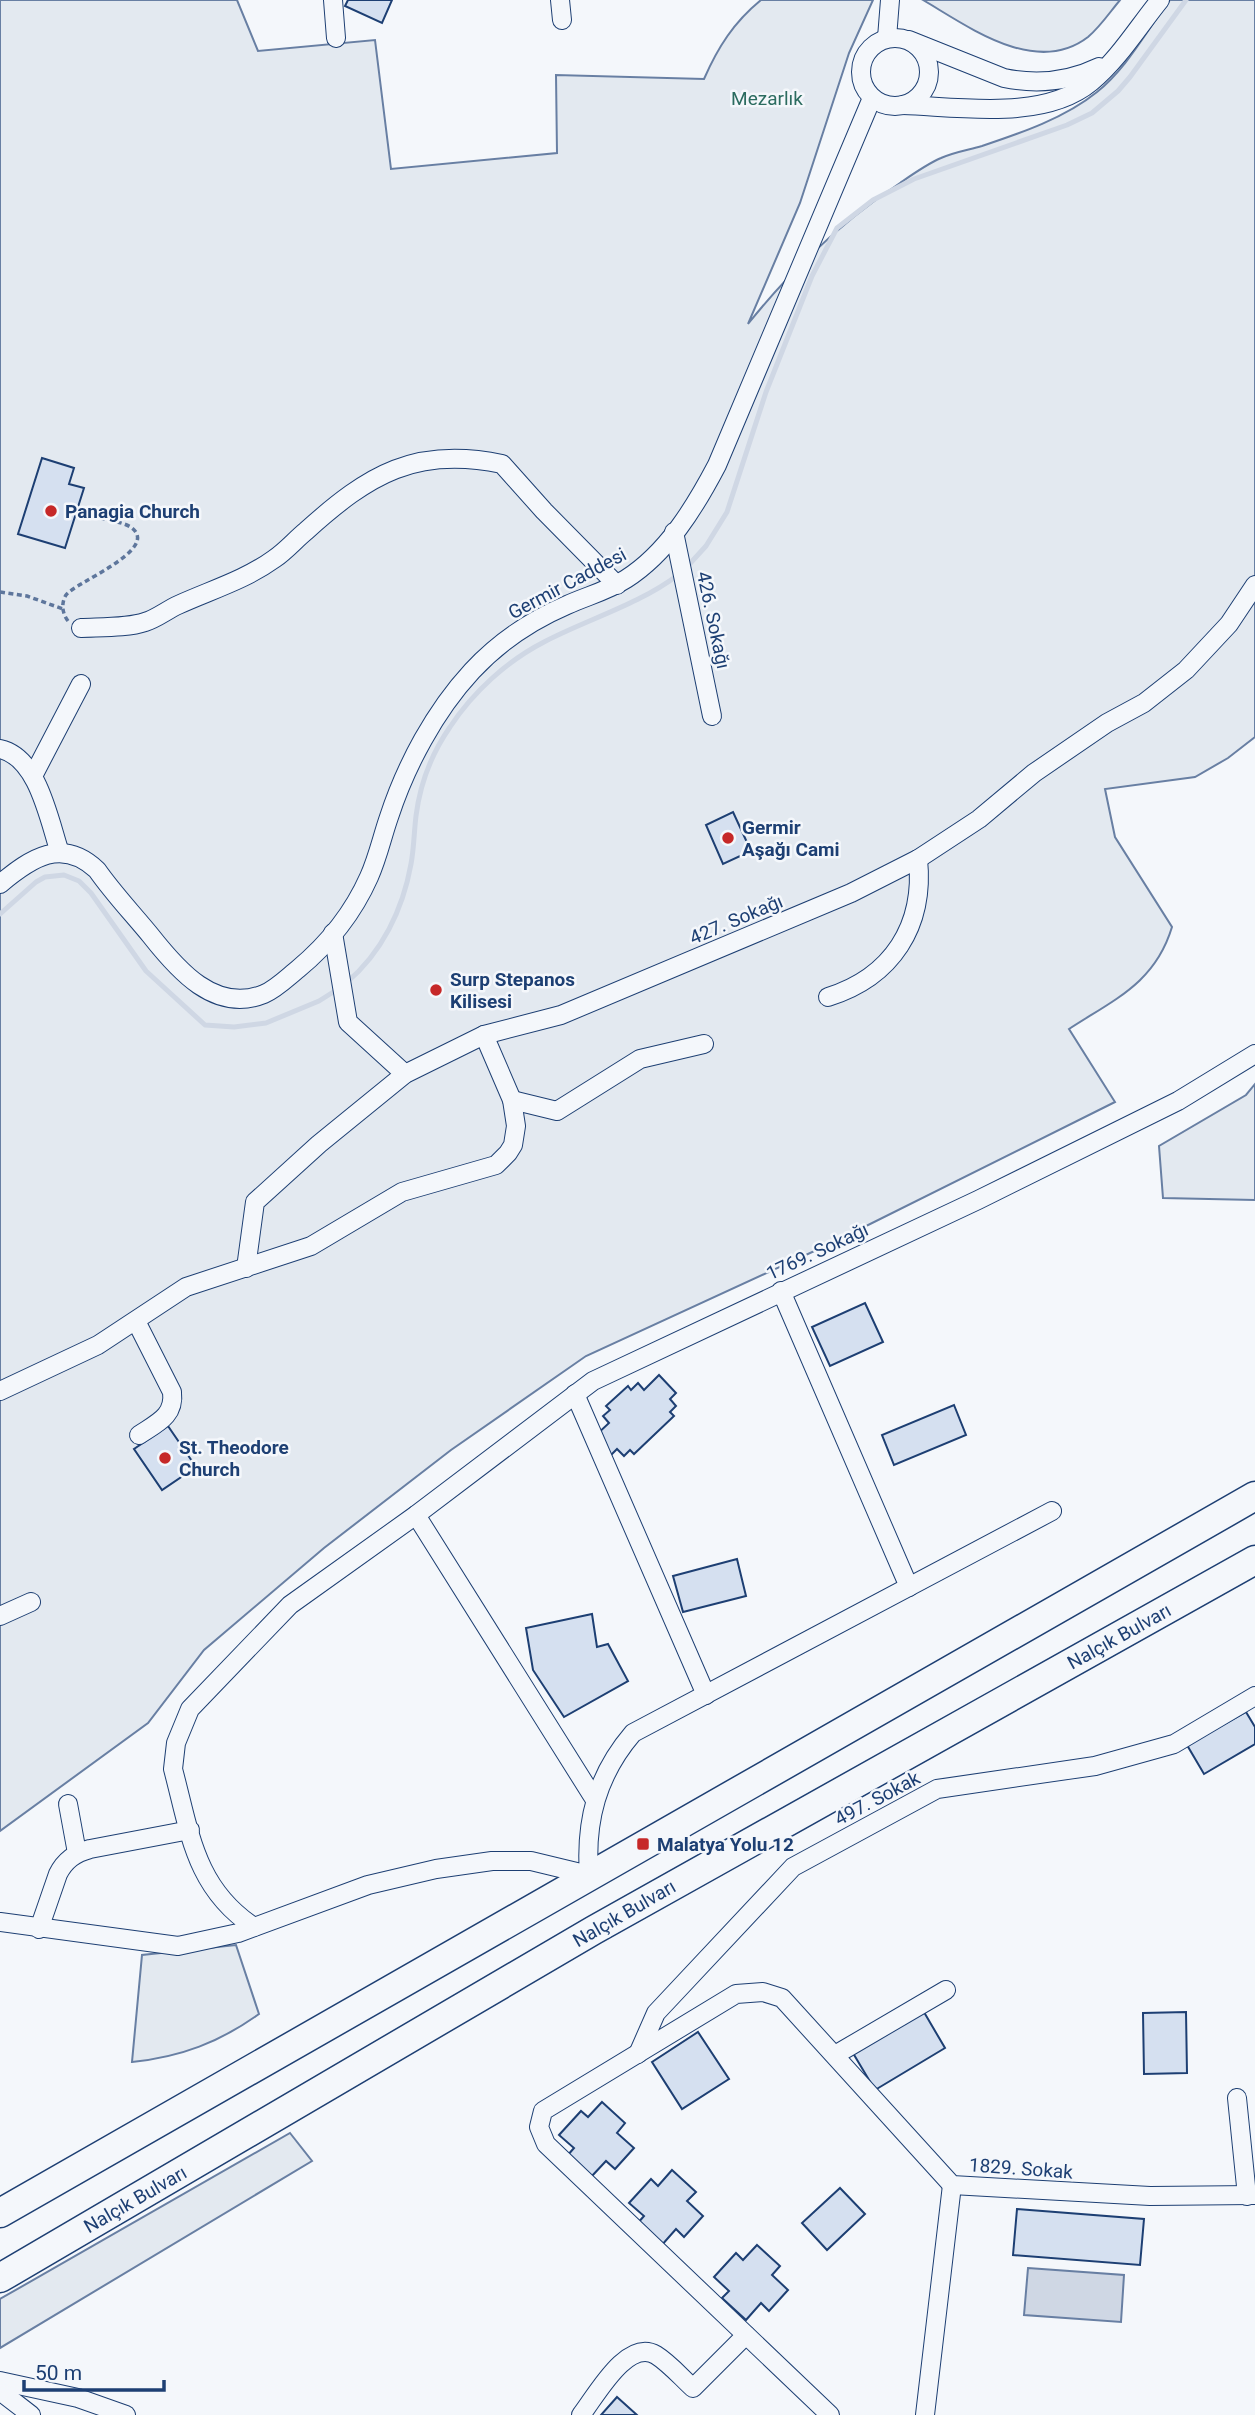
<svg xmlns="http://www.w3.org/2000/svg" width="1255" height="2415" font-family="Roboto,sans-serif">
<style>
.green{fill:#e3e9f0;stroke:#687fa3;stroke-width:2}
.water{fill:#cfd7e4;stroke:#687fa3;stroke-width:2}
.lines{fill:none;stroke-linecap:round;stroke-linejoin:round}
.stream{stroke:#cfd7e4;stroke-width:5}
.building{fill:#d5e0f0;stroke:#1d3f73;stroke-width:2}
.minor-casing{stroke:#1d3f73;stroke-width:20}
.trunk-casing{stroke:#1d3f73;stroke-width:31}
.path{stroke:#5e769c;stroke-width:3.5;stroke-dasharray:5 3.5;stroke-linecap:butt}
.minor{stroke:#f4f7fb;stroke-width:18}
.trunk{stroke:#f4f7fb;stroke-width:28}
.poi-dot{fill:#c62828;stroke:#f4f7fb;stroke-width:2.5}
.labels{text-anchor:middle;stroke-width:5;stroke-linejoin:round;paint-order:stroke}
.park-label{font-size:19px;fill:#2c6c60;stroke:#f4f7fb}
.poi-label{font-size:19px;font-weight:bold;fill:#1d3f73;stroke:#f4f7fb;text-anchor:start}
.street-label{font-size:19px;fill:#1d3f73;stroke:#f4f7fb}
</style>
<rect width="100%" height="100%" fill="#f4f7fb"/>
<g class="green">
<path d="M 0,0 L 237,0 L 258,51 L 375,40 L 391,169 L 557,153 L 556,75 L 704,79 C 718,47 734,22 761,0 L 873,0 L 849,53 L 800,203 L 748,324 C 792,269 841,222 900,183 C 913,174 927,164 941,158 C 954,152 968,150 982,146 C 1021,133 1065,118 1097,92 C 1128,67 1146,31 1170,0 L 1255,0 L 1255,737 L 1228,758 L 1195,777 L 1105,789 L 1115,837 L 1172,927 C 1155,983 1115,999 1069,1029 L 1115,1102 L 834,1242 L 586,1356 L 451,1450 L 324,1548 L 204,1650 L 148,1723 L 0,1831 Z"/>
<path d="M 923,0 L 1120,0 C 1110,12 1100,27 1088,37 C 1036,77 969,27 923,0 Z"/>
<path d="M 1255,1084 L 1255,1200 L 1163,1198 L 1159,1146 L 1246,1095 Z"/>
<path d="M 236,1945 L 259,2014 C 220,2042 181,2057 132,2062 L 142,1955 Z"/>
<path d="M 290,2133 L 312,2161 L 0,2348 L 0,2299 Z"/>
</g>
<path class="water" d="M 1028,2268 L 1124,2275 L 1121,2322 L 1024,2315 Z"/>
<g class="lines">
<g class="stream">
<path d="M 685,569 L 706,546 L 727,512 L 766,392 L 812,276 L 837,228 L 873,200 L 914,179 L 1067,125 L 1092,113 L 1118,91 L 1130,77 L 1186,0"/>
<path d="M 0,914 L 36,882 L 45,877 L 64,875 L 79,881 L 91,893 L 146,971 L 205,1025 L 234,1027 L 266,1023 L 319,1001 L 338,989"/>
<path d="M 346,983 C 382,953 403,909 411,864 C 414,848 414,832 416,816 C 420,784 432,753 450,727 C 473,692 507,661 544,642 C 588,619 638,605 678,575"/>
</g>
</g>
<g class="building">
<path d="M 348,0 L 392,0 L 382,23 L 345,6 Z"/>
<path d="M 42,458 L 74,468 L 69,484 L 84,488 L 65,548 L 18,534 Z"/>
<path d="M 733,812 L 751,851 L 723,864 L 706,825 Z"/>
<path d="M 865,1303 L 883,1342 L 830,1366 L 812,1327 Z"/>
<path d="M 659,1375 L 676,1393 L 670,1399 L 676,1406 L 670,1412 L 674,1416 L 634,1454 L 630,1450 L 624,1456 L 617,1449 L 611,1455 L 594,1437 L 609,1423 L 603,1416 L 610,1410 L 606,1406 L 628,1386 L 631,1390 L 638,1383 L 644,1390 Z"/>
<path d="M 954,1405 L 966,1435 L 894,1465 L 882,1435 Z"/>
<path d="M 168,1426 L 196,1467 L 162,1490 L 134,1449 Z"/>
<path d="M 737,1559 L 746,1596 L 683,1612 L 673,1576 Z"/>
<path d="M 592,1614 L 597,1647 L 608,1644 L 628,1681 L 564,1717 L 533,1670 L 526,1628 Z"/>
<path d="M 1246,1712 L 1255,1727 L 1255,1744 L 1204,1774 L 1187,1745 Z"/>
<path d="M 921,2007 L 945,2048 L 875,2090 L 850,2048 Z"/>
<path d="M 1186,2012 L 1187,2073 L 1144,2074 L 1143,2013 Z"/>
<path d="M 698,2032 L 729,2079 L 682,2109 L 652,2062 Z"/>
<path d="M 602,2102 L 625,2123 L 617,2133 L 634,2148 L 615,2169 L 606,2161 L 591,2177 L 567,2156 L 574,2148 L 559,2135 L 581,2111 L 588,2117 Z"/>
<path d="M 672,2170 L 696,2192 L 687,2201 L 703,2216 L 684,2237 L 676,2229 L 661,2246 L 637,2224 L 644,2216 L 629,2203 L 651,2179 L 658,2186 Z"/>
<path d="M 840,2188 L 865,2214 L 827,2250 L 802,2223 Z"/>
<path d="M 1017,2209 L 1144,2219 L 1140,2265 L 1013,2255 Z"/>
<path d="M 757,2245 L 780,2266 L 772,2275 L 788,2290 L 769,2311 L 761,2303 L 746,2320 L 722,2298 L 729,2291 L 714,2277 L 736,2253 L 743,2260 Z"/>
<path d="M 617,2397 L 637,2415 L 601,2415 Z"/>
</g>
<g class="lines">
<g class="minor-casing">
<g id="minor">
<path d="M 333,0 L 336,38"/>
<path d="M 560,0 L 562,20"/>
<circle cx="895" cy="72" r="34"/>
<path d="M 887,38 L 890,0"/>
<path d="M 909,40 L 1004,78 C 1038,85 1068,82 1099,67"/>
<path d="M 903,105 C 961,107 1044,121 1091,82 C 1118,60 1138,27 1160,0"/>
<path d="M 674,532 L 712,716"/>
<path d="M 81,628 C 100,627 128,628 145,622 C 156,619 167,610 178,605 C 211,590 245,580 274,559 C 286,551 295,540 306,531 C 369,474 416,446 502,464 L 544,511 L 617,585"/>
<path d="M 0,749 C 38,757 49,820 60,853"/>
<path d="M 33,776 L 81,684"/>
<path d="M 0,884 C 31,858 62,837 97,870 C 113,893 133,914 151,936 C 177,969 215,1014 264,994 C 276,989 288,977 298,969 C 328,944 353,913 369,877 C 378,857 382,837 389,817 C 406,765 435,711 472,671 C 499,642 532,620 567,605 C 587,596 607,591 626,579 C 667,553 695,507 717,465 L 872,98"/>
<path d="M 333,933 L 348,1022 L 405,1074"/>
<path d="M 828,997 C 892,977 925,926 918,859"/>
<path d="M 512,1100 L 557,1111 L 640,1059 L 704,1044"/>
<path d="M 246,1268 L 255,1202 L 319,1144 L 405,1074 L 484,1035 L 561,1015 L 851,893 L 918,859 L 979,819 L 1034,773 L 1107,723 L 1144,703 L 1186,670 L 1229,624 L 1255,585"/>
<path d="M 781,1291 L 909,1587"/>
<path d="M 136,1321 L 172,1392 C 175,1416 157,1423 139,1435"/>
<path d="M 0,1391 L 98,1345 L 186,1287 L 311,1246 L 402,1192 L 496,1165 L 508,1153 L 513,1145 L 516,1126 L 512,1100 L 484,1035"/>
<path d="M 575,1394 L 706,1695"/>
<path d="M 416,1515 L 595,1800"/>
<path d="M 0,1616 L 31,1602"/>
<path d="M 68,1804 L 77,1853"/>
<path d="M 0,1922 L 178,1946 L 238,1933 L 368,1885 L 436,1869 L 492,1861 L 531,1861 L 589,1875 C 585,1821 597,1775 633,1733 L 1052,1511"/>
<path d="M 254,1927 C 195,1888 190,1833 173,1769 L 176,1743 L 190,1709 L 290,1605 L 416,1515 L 593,1381 L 978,1200 L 1178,1101 L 1255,1054"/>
<path d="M 39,1929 L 58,1874 C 65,1860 75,1853 90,1849 L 190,1830"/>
<path d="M 638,2054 L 656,2013 L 793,1867 L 937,1789 L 1095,1766 L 1174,1744 L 1255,1696"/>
<path d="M 835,2055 L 946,1990"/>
<path d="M 1237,2098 L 1247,2196"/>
<path d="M 0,2381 L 78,2398 L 126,2415"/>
<path d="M 0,2391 L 31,2415"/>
<path d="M 581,2415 C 596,2396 627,2338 656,2355 C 669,2363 681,2377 693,2388 L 746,2335"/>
<path d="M 830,2415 L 546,2144 L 539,2127 L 543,2111 L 736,1994 L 763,1992 L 782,1998 L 952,2185 L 1150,2196 L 1255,2195"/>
<path d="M 925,2415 L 952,2185"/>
</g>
</g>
<g class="trunk-casing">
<g id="trunk">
<path d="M 0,2213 L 1255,1496"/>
<path d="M 0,2278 L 594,1930 L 1255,1560"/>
</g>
</g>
<g class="path">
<path d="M 0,592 L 27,596 L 63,609"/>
<path d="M 68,621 C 62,613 61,603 66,595 C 74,583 160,550 132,528 C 124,522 110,521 100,518"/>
</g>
<use href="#minor" class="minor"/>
<use href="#trunk" class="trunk"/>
</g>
<g class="poi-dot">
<circle cx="51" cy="511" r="7"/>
<circle cx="728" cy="838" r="7"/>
<circle cx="436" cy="990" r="7"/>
<circle cx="165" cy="1458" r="7"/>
<rect x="636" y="1837" width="14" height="14" rx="3.5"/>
</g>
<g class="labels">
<g class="park-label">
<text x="767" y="105">Mezarlık</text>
</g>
<g class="poi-label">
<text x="65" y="518">Panagia Church</text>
<text x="742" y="834">Germir<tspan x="742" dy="22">Aşağı Cami</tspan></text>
<text x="450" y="986">Surp Stepanos<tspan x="450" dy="22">Kilisesi</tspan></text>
<text x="179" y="1454">St. Theodore<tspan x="179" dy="22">Church</tspan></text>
<text x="657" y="1851">Malatya Yolu 12</text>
</g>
<g class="street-label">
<text transform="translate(567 583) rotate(-28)" y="7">Germir Caddesi</text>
<text transform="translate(714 620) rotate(78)" y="7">426. Sokağı</text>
<text transform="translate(736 919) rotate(-23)" y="7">427. Sokağı</text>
<text transform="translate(817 1251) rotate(-25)" y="7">1769. Sokağı</text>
<text transform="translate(1119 1636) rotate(-29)" y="7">Nalçık Bulvarı</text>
<text transform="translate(877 1798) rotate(-28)" y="7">497. Sokak</text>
<text transform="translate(624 1913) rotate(-30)" y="7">Nalçık Bulvarı</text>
<text transform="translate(1021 2168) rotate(4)" y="7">1829. Sokak</text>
<text transform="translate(135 2199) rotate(-30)" y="7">Nalçık Bulvarı</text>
</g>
</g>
<path d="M24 2380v10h140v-10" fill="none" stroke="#1d3f73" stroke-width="3.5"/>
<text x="35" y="2380" font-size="21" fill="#1d3f73" stroke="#f4f7fb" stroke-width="5" paint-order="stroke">50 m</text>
</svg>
